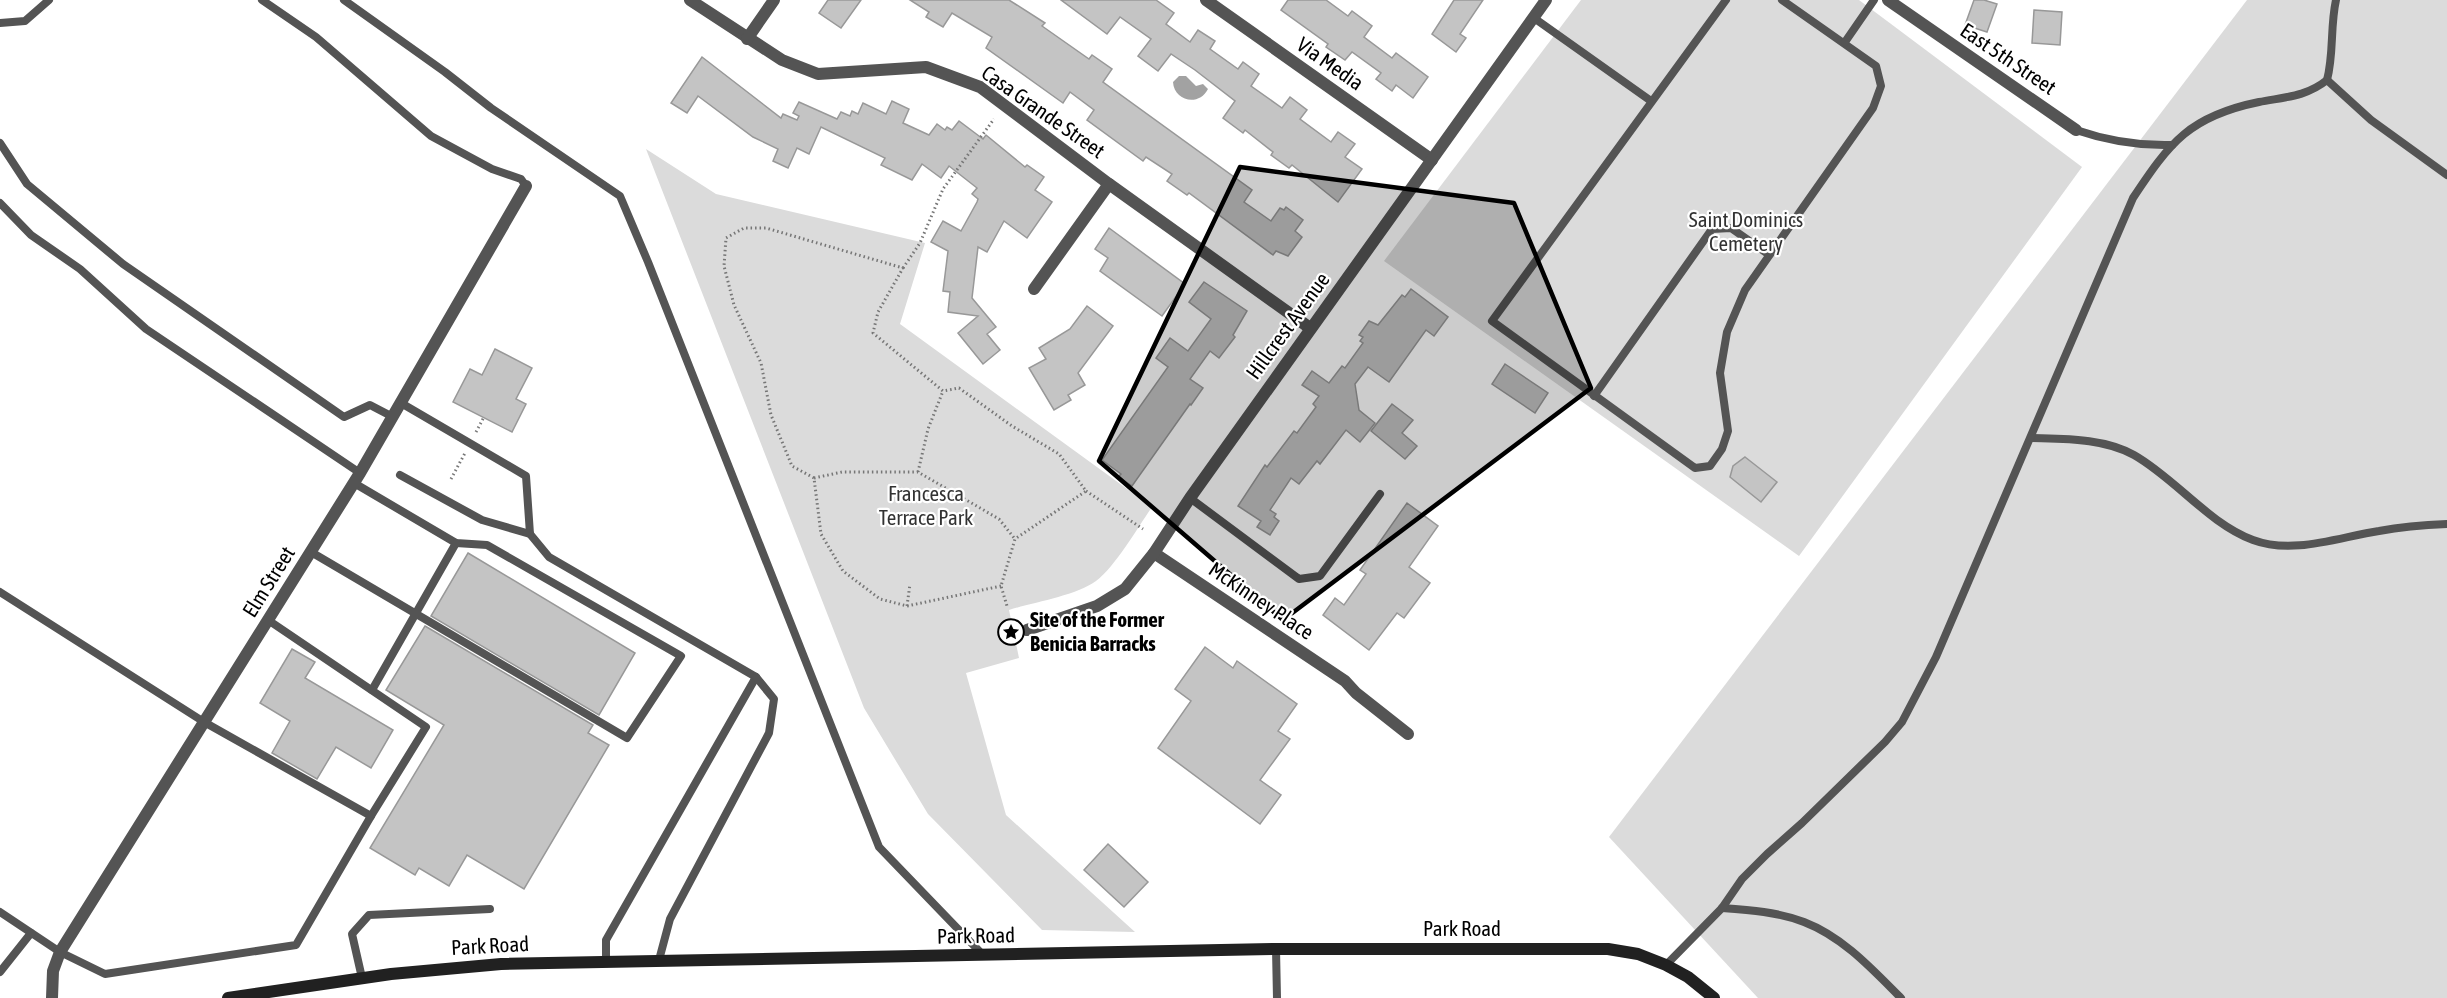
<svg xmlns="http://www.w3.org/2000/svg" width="2447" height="998" font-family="'Asap Condensed',sans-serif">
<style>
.green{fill:#dbdbdb}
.water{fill:#a2a2a2}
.building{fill:#c4c4c4;stroke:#989898;stroke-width:1.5}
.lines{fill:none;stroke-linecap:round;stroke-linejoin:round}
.path{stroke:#767676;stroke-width:3;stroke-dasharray:1.5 3;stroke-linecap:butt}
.lane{stroke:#545454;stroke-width:8}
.street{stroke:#545454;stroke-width:12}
.secondary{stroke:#212121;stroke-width:12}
.marked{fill:#000;fill-opacity:0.2;stroke:#000;stroke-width:4.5;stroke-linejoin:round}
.labels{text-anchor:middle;stroke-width:4.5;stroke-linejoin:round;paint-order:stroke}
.street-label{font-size:21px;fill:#000;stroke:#fff}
.park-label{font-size:21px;fill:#323232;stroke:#fff}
.poi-label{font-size:21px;font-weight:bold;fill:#000;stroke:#fff;text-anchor:start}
</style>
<rect width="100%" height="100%" fill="#fff"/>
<g class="green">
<path d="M 1581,0 L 1859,0 L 2082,167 L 1799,556 L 1384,261 Z"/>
<path d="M 2247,0 L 2447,0 L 2447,998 L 1758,998 L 1609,837 Z"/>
<path d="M 646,149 L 716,194 L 925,243 L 900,324 L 1152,507 C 1138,527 1115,567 1096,581 C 1075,596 1034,602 1009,610 L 1019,658 L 966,673 L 1006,815 L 1135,932 L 1042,930 L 928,814 L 864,708 Z"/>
</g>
<path class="water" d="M 1179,76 L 1186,76 L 1196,86 L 1203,84 L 1208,89 C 1199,107 1174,101 1173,82 Z"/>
<g class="building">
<path d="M 828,0 L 861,0 L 841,28 L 819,13 Z"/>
<path d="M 910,0 L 1009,0 L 1045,23 L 1042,26 L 1089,59 L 1092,55 L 1112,69 L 1103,82 L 1252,190 L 1244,202 L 1271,221 L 1280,208 L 1284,210 L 1286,207 L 1303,220 L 1295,231 L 1302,237 L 1288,256 L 1276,251 L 1273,255 L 1189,193 L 1187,195 L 1167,181 L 1172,174 L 1146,157 L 1143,161 L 1087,120 L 1094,110 L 1070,92 L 1063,103 L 986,48 L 992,37 L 952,13 L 943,27 L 926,17 L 929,12 Z"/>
<path d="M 1061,0 L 1156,0 L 1174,13 L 1166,24 L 1190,42 L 1198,30 L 1215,41 L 1210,49 L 1238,69 L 1243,62 L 1259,74 L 1251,86 L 1282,108 L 1290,97 L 1307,110 L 1300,119 L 1331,142 L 1338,132 L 1355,144 L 1345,157 L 1362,169 L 1338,202 L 1292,165 L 1289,168 L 1271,155 L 1273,152 L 1245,130 L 1243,133 L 1223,118 L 1235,101 L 1195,70 L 1171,54 L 1158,71 L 1138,56 L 1151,39 L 1120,17 L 1107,34 Z"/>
<path d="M 1288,0 L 1326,0 L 1348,16 L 1352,11 L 1372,26 L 1364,37 L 1392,58 L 1396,53 L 1428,77 L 1413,98 L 1396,85 L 1392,91 L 1376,79 L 1381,73 L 1352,52 L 1345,60 L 1326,47 L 1328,44 L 1281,10 Z"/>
<path d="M 1454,0 L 1483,0 L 1460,34 L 1466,38 L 1456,52 L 1432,34 Z"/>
<path d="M 1974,0 L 1984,0 L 1997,4 L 1987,32 L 1965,25 Z"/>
<path d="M 2034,10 L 2062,12 L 2060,45 L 2032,43 Z"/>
<path d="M 702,57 L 781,118 L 783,114 L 797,120 L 799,116 L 793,113 L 799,102 L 837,119 L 841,112 L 850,116 L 852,111 L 858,114 L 863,103 L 886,114 L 892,101 L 909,109 L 903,123 L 929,135 L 937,124 L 945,130 L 947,127 L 952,130 L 959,121 L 983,139 L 986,135 L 1025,167 L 1027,165 L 1044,177 L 1035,190 L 1052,202 L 1027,238 L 1004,221 L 987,252 L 978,247 L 972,298 L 996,327 L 987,334 L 1000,350 L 983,364 L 958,333 L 978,316 L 948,312 L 950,292 L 943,291 L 948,251 L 931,242 L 943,221 L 961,231 L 977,202 L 978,199 L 972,194 L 977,188 L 949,166 L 941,178 L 922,164 L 912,180 L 881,165 L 885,158 L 821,127 L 809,154 L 797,148 L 788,168 L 773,161 L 778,149 L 753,137 L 698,96 L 687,113 L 671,103 Z"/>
<path d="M 1109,228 L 1185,284 L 1162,316 L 1100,271 L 1108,258 L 1095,249 Z"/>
<path d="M 1204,282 L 1247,311 L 1233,335 L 1235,337 L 1219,358 L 1210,351 L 1190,379 L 1203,388 L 1191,405 L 1190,404 L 1132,486 L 1118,477 L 1121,474 L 1102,460 L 1168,367 L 1156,358 L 1170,338 L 1188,351 L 1211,319 L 1189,302 Z"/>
<path d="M 1411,289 L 1448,317 L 1434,336 L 1426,330 L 1389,382 L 1368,367 L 1355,384 L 1359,410 L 1375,423 L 1360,442 L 1346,430 L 1320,464 L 1317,461 L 1299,484 L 1291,478 L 1270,510 L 1276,514 L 1274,517 L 1279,521 L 1270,535 L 1257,527 L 1261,521 L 1238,506 L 1265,465 L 1267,467 L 1294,431 L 1297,433 L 1316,407 L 1313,404 L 1319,396 L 1302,385 L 1312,371 L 1329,383 L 1342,366 L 1345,368 L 1363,343 L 1360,341 L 1363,337 L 1359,335 L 1369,321 L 1378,325 L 1402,295 L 1405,297 Z"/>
<path d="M 1087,306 L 1113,326 L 1078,373 L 1085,385 L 1068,395 L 1071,400 L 1054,410 L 1029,368 L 1046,359 L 1039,348 L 1070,329 Z"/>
<path d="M 495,349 L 532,368 L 516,399 L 526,404 L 512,432 L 453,402 L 470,369 L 482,375 Z"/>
<path d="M 1505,364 L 1548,393 L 1535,413 L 1492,384 Z"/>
<path d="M 1392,404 L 1413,420 L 1402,433 L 1417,446 L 1405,459 L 1371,431 Z"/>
<path d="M 1745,457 L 1777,482 L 1761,502 L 1730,477 L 1733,466 Z"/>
<path d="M 1407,503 L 1438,526 L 1409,567 L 1430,583 L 1404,618 L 1397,613 L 1369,650 L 1323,615 L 1335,598 L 1344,605 L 1366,574 L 1360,570 Z"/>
<path d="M 468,553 L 635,653 L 599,715 L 431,616 Z"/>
<path d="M 425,626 L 593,725 L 588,733 L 609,745 L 524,889 L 467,855 L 449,886 L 419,868 L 415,875 L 370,848 L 444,725 L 386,690 Z"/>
<path d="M 1205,647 L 1233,668 L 1237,661 L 1297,704 L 1278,731 L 1290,739 L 1260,780 L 1281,795 L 1260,824 L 1158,748 L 1191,701 L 1175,689 Z"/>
<path d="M 292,649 L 315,662 L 305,678 L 393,730 L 371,768 L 336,747 L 317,779 L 272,753 L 290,721 L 260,703 Z"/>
<path d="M 1108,844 L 1148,882 L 1124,907 L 1084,870 Z"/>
</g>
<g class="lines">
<g class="path">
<path d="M 903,268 L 920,243 L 943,189 L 994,119"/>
<path d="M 476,432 L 484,417"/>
<path d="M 918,472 L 928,429 L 943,391"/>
<path d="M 814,478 L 842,472 L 918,472 L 999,519 L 1015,539"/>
<path d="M 451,479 L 465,453"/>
<path d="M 1086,491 L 1143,529"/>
<path d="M 1001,586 L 907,606 L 880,599 L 843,571 L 821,534 L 814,478 L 792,466 L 771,415 L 761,363 L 734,305 L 724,266 L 726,238 L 744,228 L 766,228 L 903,268 L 878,312 L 873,333 L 943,391 L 959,388 L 1012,426 L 1059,454 L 1086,491 L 1015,539 L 1001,586 L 1007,606"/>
<path d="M 907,606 L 910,584"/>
</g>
<g class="lane">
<path d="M 262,0 L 316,37 L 431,136 L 492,169 L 521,179 L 526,186"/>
<path d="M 344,0 L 445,72 L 491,108 L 620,196 L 648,262 L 879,847 L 983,955"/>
<path d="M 1726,0 L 1492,321 L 1695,468 L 1710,466 L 1722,449 L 1728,431 L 1720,373 L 1727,332 L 1745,290 L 1873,108 L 1881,86 L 1876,66 L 1782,0"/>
<path d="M 1534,18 L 1651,101"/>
<path d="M 0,23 L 25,21 L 49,0"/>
<path d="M 1845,42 L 1874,0"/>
<path d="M 2327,80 C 2334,54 2330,27 2336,0"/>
<path d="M 2076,130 C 2108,141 2138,146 2172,145"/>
<path d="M 0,143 L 27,184 L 123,264 L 344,417 L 370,405 L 393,417"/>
<path d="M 0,203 L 31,235 L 80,269 L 146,329 L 360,473"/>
<path d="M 1594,396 L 1712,229 L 1731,228 L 1768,254"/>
<path d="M 401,403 L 526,476 L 530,534 L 549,557 L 756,677 L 606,940 L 606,962"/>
<path d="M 2031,438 C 2064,439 2104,438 2134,455 C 2176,479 2208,523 2253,540 C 2293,555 2339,537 2379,531 C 2401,527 2424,525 2447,524"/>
<path d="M 400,475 L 482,520 L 530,534"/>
<path d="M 1190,498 L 1299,579 L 1320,576 L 1380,494"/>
<path d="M 311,552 L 627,738 L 681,656 L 487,545 L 456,543 L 354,483"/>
<path d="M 0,592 L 204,722 L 371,816"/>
<path d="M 372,690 L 456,543"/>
<path d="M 1722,908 C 1750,910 1778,912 1804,922 C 1843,937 1872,969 1901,998"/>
<path d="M 0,912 L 60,952 L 105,974 L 296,945 L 371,816 L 426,727 L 268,620"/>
<path d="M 1276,949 L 1277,998"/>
<path d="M 659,960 L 670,919 L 769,733 L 774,699 L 756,677"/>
<path d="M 1666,965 L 1722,908 L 1742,879 L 1767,854 L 1802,823 L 1885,742 L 1902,722 L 1936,657 L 2133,198 C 2170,142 2190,116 2259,102 C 2284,97 2306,97 2327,80 L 2371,120 L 2447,175"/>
<path d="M 0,972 L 31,933"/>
<path d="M 362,978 L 352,934 L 369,915 L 490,909"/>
</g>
<g class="street">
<path d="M 690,0 L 782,60 L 818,74 L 926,67 L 980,87 L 1109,184 L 1310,328"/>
<path d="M 1206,0 L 1432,160"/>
<path d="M 1888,0 L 2076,130"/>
<path d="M 747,39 L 774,0"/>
<path d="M 1034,289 L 1109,184"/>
<path d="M 1154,553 L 1345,681 L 1356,693 L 1408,734"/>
<path d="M 1027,630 L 1097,606 L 1125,589 L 1154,553 L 1190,498 L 1546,0"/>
<path d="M 52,998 L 53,971 L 60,952 L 360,473 L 526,186"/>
</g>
<path class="secondary" d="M 228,998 L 391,974 L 501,964 L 1276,949 L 1608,949 L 1638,954 L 1666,965 L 1688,977 L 1714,998"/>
</g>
<path class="marked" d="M 1240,167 L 1514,203 L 1591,388 L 1283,620 L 1099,461 Z"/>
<defs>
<g id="sight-ring" transform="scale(1.35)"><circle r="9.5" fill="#fff" stroke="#000" stroke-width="1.5"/><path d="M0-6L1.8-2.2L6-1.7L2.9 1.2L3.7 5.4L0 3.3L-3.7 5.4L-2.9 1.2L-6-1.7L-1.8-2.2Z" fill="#000"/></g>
</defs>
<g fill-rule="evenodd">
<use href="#sight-ring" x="1011" y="632"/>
</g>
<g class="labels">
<g class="street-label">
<text transform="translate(2008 59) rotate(34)" y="7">East 5th Street</text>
<text transform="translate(1330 64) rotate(35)" y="7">Via Media</text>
<text transform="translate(1043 112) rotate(35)" y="7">Casa Grande Street</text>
<text transform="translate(1288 326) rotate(-54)" y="7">Hillcrest Avenue</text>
<text transform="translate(269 582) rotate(-58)" y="7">Elm Street</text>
<text transform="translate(1261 601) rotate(34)" y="7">McKinney Place</text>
<text x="1462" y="936">Park Road</text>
<text transform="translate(976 936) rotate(-1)" y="7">Park Road</text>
<text transform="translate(490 946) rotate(-3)" y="7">Park Road</text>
</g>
<g class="park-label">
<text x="1746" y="227">Saint Dominics<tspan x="1746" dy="24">Cemetery</tspan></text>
<text x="926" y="501">Francesca<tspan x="926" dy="24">Terrace Park</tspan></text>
</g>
<g class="poi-label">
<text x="1030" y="627">Site of the Former<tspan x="1030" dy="24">Benicia Barracks</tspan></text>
</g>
</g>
</svg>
